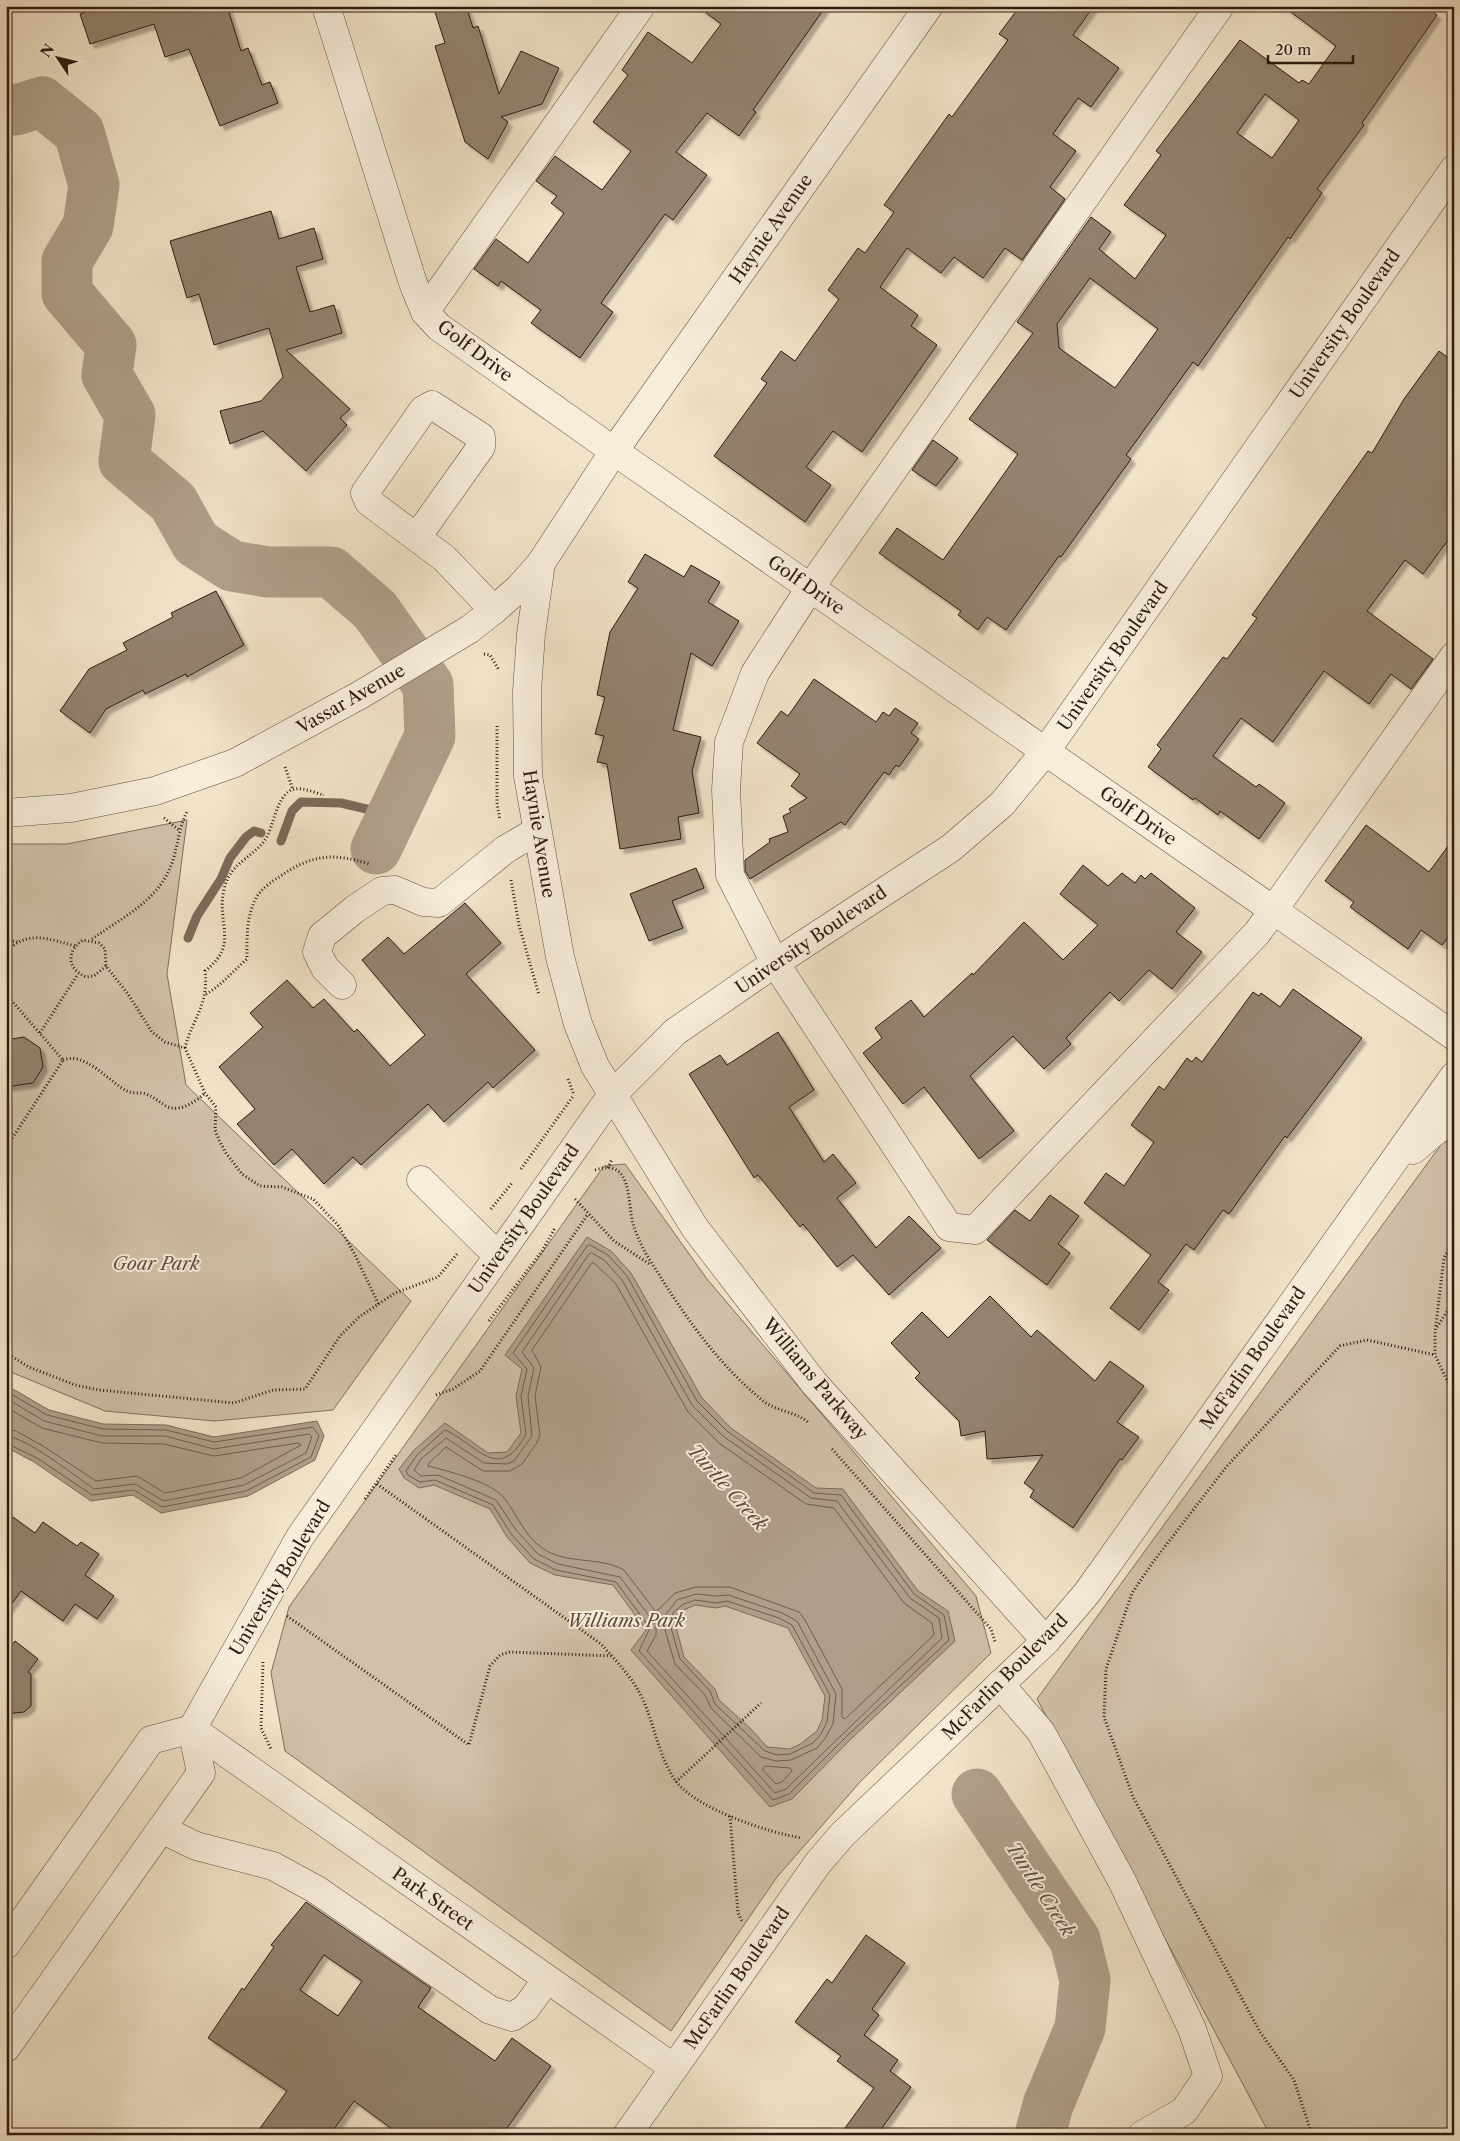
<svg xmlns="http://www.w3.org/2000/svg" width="1460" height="2141" font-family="'Libre Caslon Text',serif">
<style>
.green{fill:#d0c1a9;stroke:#7f6e5d}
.water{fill:#af9f8a;stroke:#7b6a5a;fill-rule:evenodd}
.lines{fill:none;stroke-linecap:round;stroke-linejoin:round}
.shore{stroke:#6e5d4e;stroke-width:1}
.stream{stroke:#7b6a5a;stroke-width:9}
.river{stroke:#af9f8a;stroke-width:51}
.building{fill:#938370;stroke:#2e1b11;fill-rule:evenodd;filter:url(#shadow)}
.minor-casing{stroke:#5f4d3f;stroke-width:29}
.path{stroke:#2e1b11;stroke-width:3;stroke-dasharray:1 2.5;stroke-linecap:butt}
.minor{stroke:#f6eddb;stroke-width:28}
.labels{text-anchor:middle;stroke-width:4;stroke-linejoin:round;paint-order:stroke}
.street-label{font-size:18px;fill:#2e1b11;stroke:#f6eddb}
.park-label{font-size:18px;font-style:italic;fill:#5f4d3f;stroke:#f6eddb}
.water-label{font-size:19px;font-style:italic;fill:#625041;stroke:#f6eddb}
</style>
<defs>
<filter id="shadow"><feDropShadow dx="4.5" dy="4.5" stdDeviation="1" flood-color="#0004"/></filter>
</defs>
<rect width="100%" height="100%" fill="#f1e3c8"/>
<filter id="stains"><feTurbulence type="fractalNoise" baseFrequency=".004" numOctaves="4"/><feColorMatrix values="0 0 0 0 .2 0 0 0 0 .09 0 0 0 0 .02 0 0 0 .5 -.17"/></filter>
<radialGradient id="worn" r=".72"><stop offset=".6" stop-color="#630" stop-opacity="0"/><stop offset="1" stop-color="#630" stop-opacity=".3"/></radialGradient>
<g class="green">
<path d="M 187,820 L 167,974 L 186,1085 L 411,1301 L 333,1410 L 215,1421 L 105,1411 L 6,1370 L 6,844 L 67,844 Z"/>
<path d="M 1443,1142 L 1454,1142 L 1454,2135 L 1270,2135 L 1037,1699 Z"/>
<path d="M 625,1164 L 707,1279 L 976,1596 L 991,1653 L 860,1782 L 777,1877 L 671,2031 L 285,1751 L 271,1673 L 289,1607 L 604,1166 Z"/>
</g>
<g class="water">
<path d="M 587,1237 L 611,1251 L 631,1273 L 702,1398 L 731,1428 L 816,1488 L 843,1489 L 918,1591 L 948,1611 L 955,1641 L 851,1739 L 792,1799 L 770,1807 L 631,1650 L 646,1630 L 613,1585 L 555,1575 L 530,1563 L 507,1537 L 490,1509 L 434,1485 L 419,1488 L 404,1478 L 399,1469 L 413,1451 L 445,1423 L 488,1453 L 507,1452 L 521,1433 L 516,1396 L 522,1369 L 505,1355 ZM 695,1605 L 716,1608 L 725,1606 L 788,1628 L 825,1696 L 822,1720 L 817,1731 L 799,1745 L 789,1749 L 767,1747 L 751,1729 L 719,1700 L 715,1689 L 684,1657 L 676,1627 L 677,1617 L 684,1610 Z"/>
<path d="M 6,1385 L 49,1410 L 103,1424 L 166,1425 L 214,1437 L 317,1421 L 324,1436 L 315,1460 L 248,1496 L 161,1513 L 133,1495 L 91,1501 L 34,1462 L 6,1447 Z"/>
</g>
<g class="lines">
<g class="shore">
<path d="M 590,1245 L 608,1255 L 627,1276 L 697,1401 L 727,1431 L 814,1493 L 841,1495 L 914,1594 L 944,1615 L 949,1640 L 848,1735 L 789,1794 L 773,1800 L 639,1651 L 650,1628 L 616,1582 L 556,1570 L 534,1559 L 511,1534 L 493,1505 L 435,1480 L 420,1482 L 408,1475 L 406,1471 L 417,1455 L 445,1430 C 477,1444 499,1485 526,1434 L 521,1396 L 527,1369 L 513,1353 L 587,1246 Z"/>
<path d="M 592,1253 L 604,1260 L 622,1280 L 692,1405 L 723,1436 L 811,1498 L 837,1501 L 910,1598 L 939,1618 L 942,1638 L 786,1789 L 775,1793 L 647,1651 L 656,1635 L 656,1625 L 620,1577 L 558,1564 L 538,1554 L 516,1530 L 496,1500 L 438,1475 L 421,1476 L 414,1470 L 421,1459 L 446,1438 L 484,1463 L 507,1464 L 514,1461 L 532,1436 L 528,1396 L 534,1368 L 522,1352 L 589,1254 Z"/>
<path d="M 594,1263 L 616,1284 L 688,1412 L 719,1443 L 806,1504 L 834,1508 L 904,1603 L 932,1623 L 934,1635 L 845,1719 L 842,1717 L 842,1689 L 805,1620 L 799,1612 L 730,1587 L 696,1587 L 675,1593 L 656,1612 L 624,1570 C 599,1556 566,1565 542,1548 C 525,1536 517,1515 505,1499 C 493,1482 447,1471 428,1466 L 429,1463 L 446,1447 L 483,1471 L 510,1471 L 522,1464 L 536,1444 L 540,1435 L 535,1396 L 541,1367 L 532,1350 L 591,1264 Z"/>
<path d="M 6,1391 L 47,1415 L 103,1429 L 166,1430 L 214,1442 L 313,1427 L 319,1436 L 311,1457 L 246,1491 L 162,1507 L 134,1490 L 92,1495 L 37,1458 L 6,1443"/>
<path d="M 6,1398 L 44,1421 L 102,1436 L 165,1436 L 214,1449 L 309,1434 L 312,1437 L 306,1453 L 244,1485 L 164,1501 L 135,1484 L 94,1489 C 75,1476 26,1437 6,1436"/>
<path d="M 6,1407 L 42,1428 L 102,1443 L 164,1444 L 214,1456 L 298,1443 L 301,1445 L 241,1478 L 165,1493 L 137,1476 L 96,1481 L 43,1446 L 16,1431 L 6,1429"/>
<path d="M 697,1594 L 715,1596 L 728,1595 L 782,1613 L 797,1621 L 836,1694 L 833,1724 L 826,1737 L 817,1748 L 791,1760 L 776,1761 L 761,1757 L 711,1708 L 705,1695 L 675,1664 L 665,1630 L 666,1614 L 677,1600 Z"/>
<path d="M 695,1600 L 716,1603 L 727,1601 L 779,1618 L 792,1625 L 830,1695 L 827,1722 L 821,1734 L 813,1743 L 790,1754 L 777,1755 L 765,1751 L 715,1704 L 710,1691 L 680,1659 L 671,1628 L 673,1613 L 682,1605 Z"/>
<path d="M 765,1766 L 790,1768 L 792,1771 L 782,1782 L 776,1784 L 763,1770 Z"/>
</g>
<g class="stream">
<path d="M 281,841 L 292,811 L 301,802 L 341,803 L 392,815"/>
<path d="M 188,938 L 197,916 L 221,879 L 230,858 L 246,837 L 254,831 L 261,833"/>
</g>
<g class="river">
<path d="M 6,108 L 16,110 L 42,102 L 79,132 L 94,185 L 88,226 L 67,261 L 67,293 L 111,345 L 107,375 L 130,415 L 124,461 L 173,502 L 196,543 L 232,566 L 268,572 L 331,572 L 375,610 L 428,685 L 430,736 L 376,849"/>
<path d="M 977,1794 L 1075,1940 L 1085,1980 L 1080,2028 L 1048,2105 L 1040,2135"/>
</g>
</g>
<g class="building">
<path d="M 104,6 L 227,6 L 241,51 L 248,48 L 262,85 L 270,82 L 278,103 L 220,126 L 189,49 L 165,57 L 154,24 L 90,44 L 80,14 Z"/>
<path d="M 433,6 L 466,6 L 473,28 L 478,26 L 499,94 L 521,51 L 559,68 L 542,104 L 501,117 L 508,122 L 488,159 L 465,142 L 435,46 L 445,43 Z"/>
<path d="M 697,6 L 826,6 L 753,110 L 756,112 L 739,136 L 707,113 L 676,152 L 707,175 L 673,220 L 665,214 L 601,303 L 613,312 L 580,358 L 531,323 L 541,310 L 501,281 L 498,286 L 474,269 L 496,239 L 528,263 L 564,213 L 551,203 L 557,196 L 536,181 L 555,156 L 602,190 L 631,151 L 593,122 L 628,75 L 622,70 L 648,32 L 692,63 L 721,24 Z"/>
<path d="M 1020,6 L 1094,6 L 1073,35 L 1119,68 L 1091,107 L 1078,98 L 1053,134 L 1076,151 L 1050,187 L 1065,199 L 1022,260 L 1005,248 L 983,278 L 954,257 L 941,273 L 907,248 L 880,287 L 918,315 L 911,326 L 937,345 L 862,452 L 833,431 L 806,467 L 831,485 L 805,522 L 714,456 L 767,383 L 761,379 L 781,351 L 795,361 L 839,299 L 828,290 L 858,248 L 865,253 L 894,212 L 884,205 L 949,114 L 952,117 L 1008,40 L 999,34 Z"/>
<path d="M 1283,6 L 1424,6 L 1437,15 L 1362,123 L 1364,125 L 1317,189 L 1322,193 L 1290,239 L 1288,237 L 1198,366 L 1193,362 L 1126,455 L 1131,459 L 1061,557 L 1059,556 L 1006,630 L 987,617 L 978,630 L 958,615 L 961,611 L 879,553 L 897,528 L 943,560 L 1018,454 L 969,419 L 1033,333 L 1017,322 L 1091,217 L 1111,232 L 1099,249 L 1135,279 L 1166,235 L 1124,205 L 1161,155 L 1156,151 L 1240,40 L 1299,83 L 1302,80 L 1309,84 L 1336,46 ZM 1265,94 L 1299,120 L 1272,158 L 1237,133 ZM 1090,278 L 1158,329 L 1115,388 L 1059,348 L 1057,324 Z"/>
<path d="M 271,211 L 279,239 L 314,228 L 323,259 L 296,267 L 310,312 L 334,305 L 342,333 L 286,350 L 350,409 L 340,418 L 347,425 L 306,471 L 263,431 L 230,444 L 220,411 L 261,401 L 283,377 L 269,328 L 214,345 L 199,294 L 187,298 L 170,241 Z"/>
<path d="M 1439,351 L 1454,362 L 1454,532 L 1423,574 L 1405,560 L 1367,611 L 1433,659 L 1411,689 L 1391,674 L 1369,704 L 1324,671 L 1273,742 L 1241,718 L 1213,756 L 1256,787 L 1259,784 L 1285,803 L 1259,839 L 1220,811 L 1218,815 L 1195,798 L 1193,800 L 1148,767 L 1161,749 L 1157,745 L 1223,657 L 1227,659 L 1257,618 L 1252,615 L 1368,451 L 1372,453 L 1404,399 Z"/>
<path d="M 933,440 L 958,458 L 936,486 L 912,470 Z"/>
<path d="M 645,554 L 684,577 L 691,565 L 720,582 L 708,602 L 739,621 L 712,666 L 691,653 L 673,730 L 701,737 L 692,771 L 699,813 L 678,817 L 681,839 L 620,849 L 607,764 L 597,762 L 604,736 L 595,734 L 605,697 L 597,695 L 610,632 L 638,588 L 628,582 Z"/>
<path d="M 216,591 L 244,645 L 187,677 L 186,674 L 145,694 L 143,690 L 106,709 L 90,733 L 60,711 L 89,669 L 127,650 L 123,643 L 173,617 L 171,613 Z"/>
<path d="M 814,679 L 876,722 L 883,712 L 889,716 L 895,708 L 918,723 L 911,733 L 919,739 L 899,767 L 896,765 L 889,775 L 884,772 L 845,825 L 841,822 L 750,879 L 745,871 L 745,860 L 770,842 L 769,839 L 788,832 L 783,816 L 791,812 L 789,809 L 807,798 L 791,786 L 800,774 L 757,743 L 781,711 L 788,716 Z"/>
<path d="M 1366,825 L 1429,872 L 1454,838 L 1454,929 L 1442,945 L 1421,930 L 1408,949 L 1350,907 L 1354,902 L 1325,881 Z"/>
<path d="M 1083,865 L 1108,886 L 1122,873 L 1135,883 L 1141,875 L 1145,879 L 1151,873 L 1195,908 L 1176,932 L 1202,952 L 1172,989 L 1149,970 L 1119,1001 L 1110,992 L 1066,1038 L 1071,1044 L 1044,1069 L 1013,1036 L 970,1076 L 1014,1131 L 979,1159 L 924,1087 L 903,1104 L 863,1053 L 882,1038 L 875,1028 L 911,1000 L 924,1017 L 972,973 L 973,975 L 1024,922 L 1063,960 L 1098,925 L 1060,894 Z"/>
<path d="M 696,868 L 704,888 L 672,901 L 683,928 L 649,941 L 630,894 Z"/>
<path d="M 465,903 L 501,943 L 466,974 L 535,1050 L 493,1088 L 488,1082 L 444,1122 L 428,1104 L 361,1165 L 353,1157 L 324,1184 L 292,1149 L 274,1165 L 237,1124 L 255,1109 L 219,1067 L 263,1027 L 250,1013 L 287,980 L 313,1008 L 324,999 L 354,1032 L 357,1029 L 390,1066 L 425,1035 L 362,960 L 388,937 L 404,954 Z"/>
<path d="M 1293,989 L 1362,1038 L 1287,1138 L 1285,1136 L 1229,1214 L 1223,1210 L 1194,1250 L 1186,1244 L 1158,1282 L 1169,1290 L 1139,1330 L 1110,1308 L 1151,1255 L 1084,1203 L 1106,1173 L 1124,1186 L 1154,1142 L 1131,1125 L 1159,1086 L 1164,1090 L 1187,1058 L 1192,1062 L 1196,1057 L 1202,1062 L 1253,992 L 1259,996 L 1261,993 L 1280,1007 Z"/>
<path d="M 778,1032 L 814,1090 L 789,1107 L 824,1162 L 833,1154 L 856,1183 L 837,1198 L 876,1248 L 909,1216 L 941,1248 L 889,1295 L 853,1255 L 837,1267 L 803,1224 L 800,1227 L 758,1175 L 754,1178 L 689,1074 L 720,1055 L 727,1065 Z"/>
<path d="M 24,1037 L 40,1048 L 43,1067 L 33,1083 L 6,1087 L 6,1040 Z"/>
<path d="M 1050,1195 L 1079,1216 L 1058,1244 L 1070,1253 L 1047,1285 L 987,1240 L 1015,1210 L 1030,1221 Z"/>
<path d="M 990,1296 L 1031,1337 L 1037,1330 L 1095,1381 L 1110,1361 L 1144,1386 L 1117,1422 L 1139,1437 L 1122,1460 L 1120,1459 L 1073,1528 L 1030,1497 L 1034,1490 L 1024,1483 L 1043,1455 L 987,1459 L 985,1431 L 961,1436 L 959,1421 L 915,1378 L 920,1373 L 891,1343 L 922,1312 L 948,1338 Z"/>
<path d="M 6,1512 L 35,1533 L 43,1522 L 77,1546 L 81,1542 L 99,1554 L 85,1575 L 114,1596 L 97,1619 L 75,1604 L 63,1621 L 21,1591 L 6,1612 Z"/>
<path d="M 15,1641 L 38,1659 L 28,1672 L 31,1674 L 31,1706 L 24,1712 L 6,1714 L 6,1653 Z"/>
<path d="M 306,1902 L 431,1988 L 418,2007 L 495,2061 L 512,2038 L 551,2066 L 502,2135 L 400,2135 L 354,2101 L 330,2135 L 255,2135 L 287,2091 L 208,2038 L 242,1988 L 244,1990 L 274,1947 L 271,1945 ZM 324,1955 L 362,1981 L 338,2016 L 300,1990 Z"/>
<path d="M 866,1935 L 905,1963 L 872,2009 L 879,2015 L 864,2035 L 898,2060 L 890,2071 L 911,2087 L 877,2135 L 840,2135 L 874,2088 L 837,2061 L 841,2056 L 795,2022 L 827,1979 L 832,1983 Z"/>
</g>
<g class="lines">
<g class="minor-casing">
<g id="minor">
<path d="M 326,6 L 413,283 L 425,312 L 439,327 L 614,451 L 1454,1036"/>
<path d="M 1220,6 L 810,588 L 755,673 L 729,742 L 726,790 L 730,875 L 775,963 L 949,1227 L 975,1230 L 1257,933 L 1454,656"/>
<path d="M 425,312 L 641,6"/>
<path d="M 417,537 L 481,447 L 481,437 L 432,405 L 423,410 L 365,493 L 369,502 L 444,558 L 494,610"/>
<path d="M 541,563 L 531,634 L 527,691 L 528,776 L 560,957 L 578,1024 L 595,1066 L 695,1228 L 814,1383 L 1046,1641"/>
<path d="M 6,813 L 71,808 L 155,791 L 235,763 L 360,695 L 470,629 L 494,610 L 519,588 L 541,563 L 614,451 L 929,6"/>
<path d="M 342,985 L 325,968 L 317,952 L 322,936 L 355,909 L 382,891 L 395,890 L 423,902 L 439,903 L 506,849 L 537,831"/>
<path d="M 1413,1150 L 1444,1124 L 1454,1119"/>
<path d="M 421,1180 L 497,1255"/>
<path d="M 1000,1684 L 1041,1732 L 1122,1881 L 1192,2029 L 1208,2076 L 1184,2111 L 1142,2135"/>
<path d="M 192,1729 L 674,2068"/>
<path d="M 161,1829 L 196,1846 L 273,1866 L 317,1890 L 490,2010 L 512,2017 L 526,2008 L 547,1979"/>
<path d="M 6,1945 L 151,1740 L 192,1729"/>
<path d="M 6,2048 L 201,1773 L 192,1729 L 300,1537 L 611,1096 L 675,1032 L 775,963 L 951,848 L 1002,804 L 1045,752 L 1454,169"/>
<path d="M 627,2135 L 818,1863 L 843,1834 L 1046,1641 L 1087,1593 L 1454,1076"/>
</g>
</g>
<g class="path">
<path d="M 484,654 L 490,655 L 499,670"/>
<path d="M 497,726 L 497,803 L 500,820"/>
<path d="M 285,767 L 293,790"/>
<path d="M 164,818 L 180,831"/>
<path d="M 511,880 L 519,925 L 539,995"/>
<path d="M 92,939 C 120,919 156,902 170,868 C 178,850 178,827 188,810"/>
<path d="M 6,940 L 18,942"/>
<path d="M 6,953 C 26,929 49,939 75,946"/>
<path d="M 106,966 L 94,976 L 86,977 C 67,969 66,951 83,940 L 99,943 L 105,949 L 106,966 L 128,994 L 152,1032 L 165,1042 L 185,1048 L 205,1093 L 216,1107 L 215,1130 L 219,1140 L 226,1153 L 242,1174 L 260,1186 L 282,1187 L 313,1199 L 338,1225 L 354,1253 L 379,1305"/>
<path d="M 6,987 L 11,1000 L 63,1060 L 6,1148"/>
<path d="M 206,994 C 222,985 233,971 247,959 C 247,938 246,917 256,898 C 260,890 271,882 279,877 C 311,855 332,852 369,864"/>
<path d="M 40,1033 L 78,974"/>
<path d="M 185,1048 C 193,1017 209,1005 205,971 C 240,944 216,925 224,889 C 230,863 252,858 265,840 C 274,826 275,803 288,792 C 298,784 314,793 324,795"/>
<path d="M 63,1060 C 85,1051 109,1082 127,1091 C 133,1094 140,1092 146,1094 C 154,1097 159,1102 166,1106 C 180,1113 195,1102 205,1093"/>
<path d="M 568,1079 L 574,1095"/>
<path d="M 608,1168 L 612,1159"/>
<path d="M 521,1169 L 574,1095"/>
<path d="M 595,1170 C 633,1157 627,1202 633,1224 C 636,1233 640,1243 645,1252 C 678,1306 712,1359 762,1400 C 775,1411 797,1412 809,1423"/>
<path d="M 575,1199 L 614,1241 L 651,1265"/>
<path d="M 491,1209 L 512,1183"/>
<path d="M 1454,1241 L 1444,1258 L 1435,1332 L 1435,1355 L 1454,1395"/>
<path d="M 489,1321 L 542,1251 L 555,1228"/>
<path d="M 1437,1327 L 1448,1310 L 1454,1307"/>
<path d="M 6,1353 L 29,1367 L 75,1385 L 99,1390 L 234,1403 L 273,1390 L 305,1389 L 340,1336 L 359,1317 L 395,1293 L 438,1277 L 457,1254"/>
<path d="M 436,1395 L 453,1389 L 480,1371 L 588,1214"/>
<path d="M 832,1449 L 991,1629 L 995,1642"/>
<path d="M 377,1484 L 601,1644 C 618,1663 634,1679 644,1702 C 655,1728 659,1756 675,1780 C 694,1808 769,1833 802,1838"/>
<path d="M 365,1499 L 396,1455"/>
<path d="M 287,1616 L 469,1745 L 490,1666 L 500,1655 L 510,1652 L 611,1656"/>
<path d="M 263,1662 L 261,1728 L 271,1749"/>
<path d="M 676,1782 L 761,1703"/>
<path d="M 730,1816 L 738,1913 L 742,1921"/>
<path d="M 1312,2135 L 1294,2080 L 1260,2032 L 1133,1797 L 1104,1717 L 1106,1669 L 1132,1593 L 1153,1562 L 1227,1466 L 1340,1346 L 1367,1340 L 1435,1355"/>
</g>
<use href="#minor" class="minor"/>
</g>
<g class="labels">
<g class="street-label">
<text transform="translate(771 229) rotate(-55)" y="6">Haynie Avenue</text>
<text transform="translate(1345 324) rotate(-55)" y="6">University Boulevard</text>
<text transform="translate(475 351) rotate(37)" y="6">Golf Drive</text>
<text transform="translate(806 585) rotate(35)" y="6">Golf Drive</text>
<text transform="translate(1113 656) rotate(-55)" y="6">University Boulevard</text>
<text transform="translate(351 699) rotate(-30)" y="6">Vassar Avenue</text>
<text transform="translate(1138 816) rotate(35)" y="6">Golf Drive</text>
<text transform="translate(539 834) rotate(81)" y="6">Haynie Avenue</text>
<text transform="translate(811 940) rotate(-34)" y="6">University Boulevard</text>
<text transform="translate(524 1219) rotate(-55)" y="6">University Boulevard</text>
<text transform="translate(1253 1358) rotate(-55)" y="6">McFarlin Boulevard</text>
<text transform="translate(815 1379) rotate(50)" y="6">Williams Parkway</text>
<text transform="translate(280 1578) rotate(-59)" y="6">University Boulevard</text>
<text transform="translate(1005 1677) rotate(-45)" y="6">McFarlin Boulevard</text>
<text transform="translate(433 1899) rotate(35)" y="6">Park Street</text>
<text transform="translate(737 1978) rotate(-55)" y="6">McFarlin Boulevard</text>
</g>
<g class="park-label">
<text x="156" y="1270">Goar Park</text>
<text x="626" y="1627">Williams Park</text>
</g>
<g class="water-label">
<text transform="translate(728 1487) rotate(48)" y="7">Turtle Creek</text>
<text transform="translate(1041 1889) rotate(57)" y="7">Turtle Creek</text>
</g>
</g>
<rect width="1460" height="2141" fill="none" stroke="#f1e3c8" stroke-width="25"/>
<rect x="8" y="8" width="1445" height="2126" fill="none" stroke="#2e1b11" stroke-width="2.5"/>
<rect x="12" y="12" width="1435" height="2116" fill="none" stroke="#2e1b11"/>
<g transform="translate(58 58) rotate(305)" stroke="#f6eddb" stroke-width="4" paint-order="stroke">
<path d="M0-4L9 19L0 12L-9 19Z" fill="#2e1b11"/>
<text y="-8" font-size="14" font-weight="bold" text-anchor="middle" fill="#2e1b11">N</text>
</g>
<path d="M1268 55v8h85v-8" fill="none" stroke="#2e1b11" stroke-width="2.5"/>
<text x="1275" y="55" font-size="15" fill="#2e1b11" stroke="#f6eddb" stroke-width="4" paint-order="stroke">20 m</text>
<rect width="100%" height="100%" filter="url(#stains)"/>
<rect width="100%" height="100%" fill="url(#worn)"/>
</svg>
